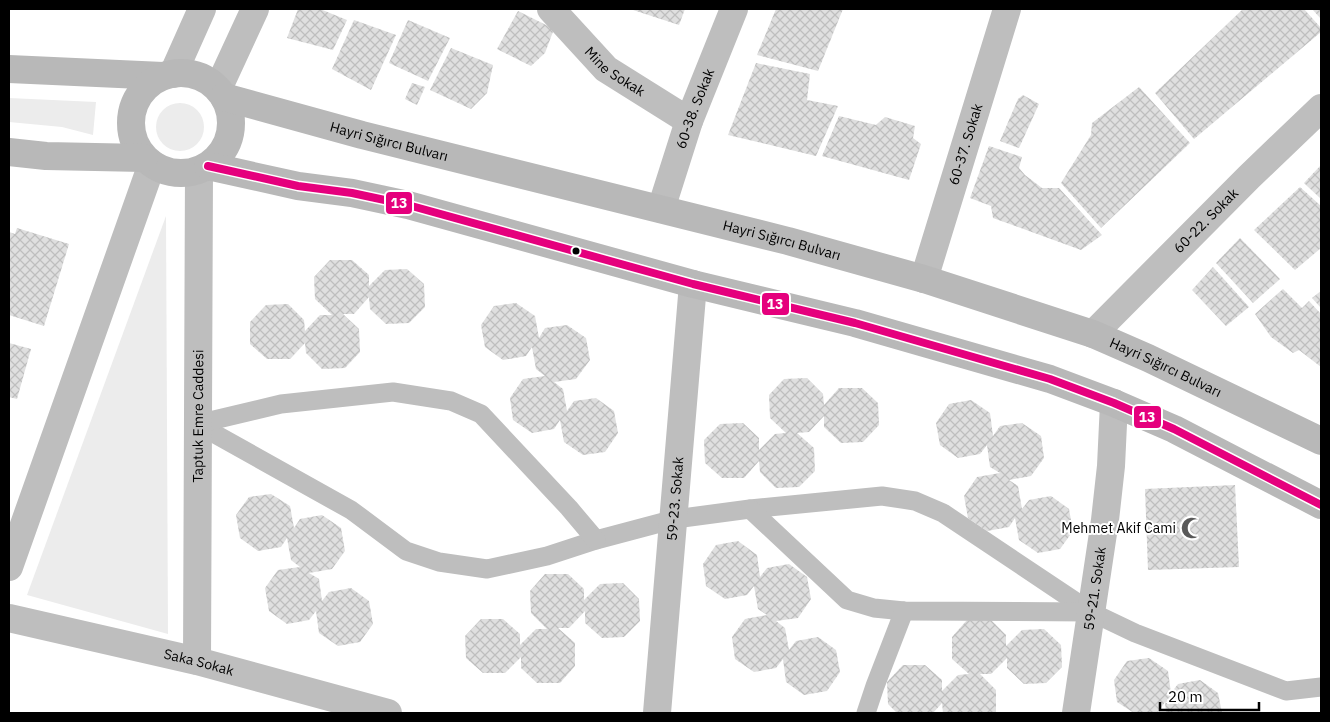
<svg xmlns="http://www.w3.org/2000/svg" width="1330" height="722" font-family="'IBM Plex Sans',sans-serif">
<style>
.grass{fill:#ececec}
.building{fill:url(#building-cross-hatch)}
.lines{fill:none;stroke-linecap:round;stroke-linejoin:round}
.lane{stroke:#bebebe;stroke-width:19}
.street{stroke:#bebebe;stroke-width:28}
.secondary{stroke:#b8b8b8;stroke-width:28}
.bus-1-casing{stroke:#fff;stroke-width:11}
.bus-1{stroke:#e5007d;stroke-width:8}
.bus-dot{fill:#000;stroke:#fff;stroke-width:2}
.labels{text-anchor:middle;stroke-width:4;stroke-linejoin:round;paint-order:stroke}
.street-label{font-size:14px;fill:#000;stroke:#fff}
.poi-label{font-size:14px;fill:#000;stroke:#fff;text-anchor:end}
.line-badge{stroke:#fff;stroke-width:2}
.badge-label{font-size:14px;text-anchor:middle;font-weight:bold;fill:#fff}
</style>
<defs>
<pattern id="building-cross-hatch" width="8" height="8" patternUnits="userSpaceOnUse" patternTransform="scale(1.25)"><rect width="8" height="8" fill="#dfdfdf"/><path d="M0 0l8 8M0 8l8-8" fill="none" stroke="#bebebe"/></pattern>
</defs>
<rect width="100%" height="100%" fill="#fff"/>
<g class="grass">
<path d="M 9,98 L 96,102 L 93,135 L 62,127 L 9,122 Z"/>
<circle cx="180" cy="127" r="24"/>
<path d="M 166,216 L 168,634 L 27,595 Z"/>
</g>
<g class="building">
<path d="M 298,9 L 320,9 L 347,20 L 333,50 L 287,38 Z"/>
<path d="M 630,9 L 685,9 L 679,25 Z"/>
<path d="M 776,9 L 843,9 L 818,71 L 757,55 Z"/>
<path d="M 1243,9 L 1304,9 L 1321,28 L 1321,32 L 1194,139 L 1155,93 Z"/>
<path d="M 1312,9 L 1321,9 L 1321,19 Z"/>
<path d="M 518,11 L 554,29 L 545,53 L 531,66 L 497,49 Z"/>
<path d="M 354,20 L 396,35 L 371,90 L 332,69 Z"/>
<path d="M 408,20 L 450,38 L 428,81 L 389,63 Z"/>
<path d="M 451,48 L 493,65 L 487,93 L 471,109 L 430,90 Z"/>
<path d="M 756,63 L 810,74 L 807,100 L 838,106 L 816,156 L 728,135 Z"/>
<path d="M 412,83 L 425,87 L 417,105 L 405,99 Z"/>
<path d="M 1139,87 L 1190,143 L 1101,228 L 1061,183 L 1091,135 L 1092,123 Z"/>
<path d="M 1023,95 L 1039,104 L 1019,148 L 1000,141 L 1018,99 Z"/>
<path d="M 839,116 L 876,125 L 885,117 L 915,126 L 913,138 L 921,144 L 909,180 L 822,156 Z"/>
<path d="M 989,146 L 1022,157 L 1019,168 L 1025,175 L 1042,188 L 1059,188 L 1102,235 L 1081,250 L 993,218 L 991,206 L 970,198 Z"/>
<path d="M 1321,165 L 1321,199 L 1304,183 Z"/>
<path d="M 1300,187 L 1321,206 L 1321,248 L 1295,270 L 1254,230 Z"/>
<path d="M 17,228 L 69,244 L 44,326 L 9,315 L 9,232 L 15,234 Z"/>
<path d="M 1240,238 L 1280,279 L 1253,303 L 1216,263 Z"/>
<path d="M 330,260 L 352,260 L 369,275 L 369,286 L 385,270 L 407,269 L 424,284 L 425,307 L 409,323 L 386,324 L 370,309 L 369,297 L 354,314 L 343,314 L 359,329 L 360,352 L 345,368 L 322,369 L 306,353 L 305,343 L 290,359 L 267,359 L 250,344 L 250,322 L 266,305 L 288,304 L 304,320 L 305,331 L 320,315 L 332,315 L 315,299 L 314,277 Z"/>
<path d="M 1213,267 L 1249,307 L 1226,326 L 1192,290 Z"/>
<path d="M 1283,289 L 1302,308 L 1309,301 L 1321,314 L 1321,367 L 1299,350 L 1293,353 L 1271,337 L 1255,314 Z"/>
<path d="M 1321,291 L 1321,308 L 1312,298 Z"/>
<path d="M 516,303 L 535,316 L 539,338 L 545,328 L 567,325 L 586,338 L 590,360 L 576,379 L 554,382 L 563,389 L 567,411 L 574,401 L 596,398 L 614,411 L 618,433 L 605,452 L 583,455 L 564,442 L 560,420 L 554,429 L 532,433 L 513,420 L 510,398 L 523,379 L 545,376 L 536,369 L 532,347 L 526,356 L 503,360 L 485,347 L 481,325 L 494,306 Z"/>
<path d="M 9,343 L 31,349 L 17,399 L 9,397 Z"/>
<path d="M 807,378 L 823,394 L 824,405 L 839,388 L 862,388 L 878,403 L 879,425 L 863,442 L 841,443 L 824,427 L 824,416 L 809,432 L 797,433 L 814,448 L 815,471 L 799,487 L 776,488 L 760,472 L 759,461 L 744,478 L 722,478 L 705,463 L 704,440 L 720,424 L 743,423 L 759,438 L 759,450 L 775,434 L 786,433 L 770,418 L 769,395 L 784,379 Z"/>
<path d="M 971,400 L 990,413 L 993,436 L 1000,426 L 1022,423 L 1041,436 L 1044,458 L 1031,476 L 1009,480 L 1018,486 L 1022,509 L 1029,500 L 1051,496 L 1069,509 L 1073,531 L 1060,549 L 1038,553 L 1019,540 L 1015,518 L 1009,527 L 987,531 L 968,518 L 964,496 L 977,477 L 1000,473 L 990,467 L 987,445 L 980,454 L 958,458 L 940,445 L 936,423 L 949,404 Z"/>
<path d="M 1235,485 L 1239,567 L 1148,570 L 1145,489 Z"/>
<path d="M 271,494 L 290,506 L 294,528 L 300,519 L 322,515 L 341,528 L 345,551 L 332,569 L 309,573 L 319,579 L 322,601 L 329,592 L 351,588 L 369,601 L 373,624 L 360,642 L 338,646 L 319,633 L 316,611 L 309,620 L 287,624 L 269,611 L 265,588 L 278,570 L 300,567 L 291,560 L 287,538 L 281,547 L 258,551 L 240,538 L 236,515 L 249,497 Z"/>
<path d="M 738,541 L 757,555 L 760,577 L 767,568 L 789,564 L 807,577 L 811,599 L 798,618 L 776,621 L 785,628 L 789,650 L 796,641 L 818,637 L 836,650 L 840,672 L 827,691 L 804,695 L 786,682 L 783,659 L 776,668 L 754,672 L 735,659 L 732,637 L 745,619 L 767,615 L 758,609 L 754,586 L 747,595 L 725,599 L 706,586 L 703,564 L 716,545 Z"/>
<path d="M 545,574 L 568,574 L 584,589 L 584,600 L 600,584 L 623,583 L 639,599 L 640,621 L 624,637 L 602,638 L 585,623 L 585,611 L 569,628 L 558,628 L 575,643 L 575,666 L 560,683 L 537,683 L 521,668 L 521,657 L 505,673 L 483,673 L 466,658 L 465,636 L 481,619 L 503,619 L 520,634 L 520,645 L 536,629 L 547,629 L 531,613 L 530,591 Z"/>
<path d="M 990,619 L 1006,635 L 1006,646 L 1022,630 L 1044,629 L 1061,645 L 1062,667 L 1046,683 L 1024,684 L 1007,668 L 1007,658 L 991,674 L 980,674 L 996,690 L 996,713 L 943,713 L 942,703 L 933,713 L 897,713 L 888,704 L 887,682 L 903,665 L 925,665 L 942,680 L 942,691 L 958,675 L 969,674 L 952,659 L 952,637 L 967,620 Z"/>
<path d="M 1149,658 L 1168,671 L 1171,693 L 1178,684 L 1200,680 L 1218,693 L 1222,713 L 1166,713 L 1165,702 L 1158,712 L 1134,713 L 1117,702 L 1114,680 L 1127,661 Z"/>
</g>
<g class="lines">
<g class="lane">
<path d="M 197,424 L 351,510 L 406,551 L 439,562 L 487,569 L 547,556 L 596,540 L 675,519 L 750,509 L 882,496 L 915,501 L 943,513 L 1091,612 L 1135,633 L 1286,691 L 1321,687"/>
<path d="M 197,424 L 281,404 L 393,392 L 451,401 L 481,414 L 569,508 L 596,540"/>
<path d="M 750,509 L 847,600 L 874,608 L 904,611 L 1091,612"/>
<path d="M 866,713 L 875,686 L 904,611"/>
</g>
<g class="street">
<path id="s1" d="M 551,9 L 606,69 L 689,121"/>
<path d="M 173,74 L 202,9"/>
<path d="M 218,89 L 255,9"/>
<path id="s2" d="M 661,209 L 689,121 L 734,9"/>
<path id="s3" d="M 924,279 L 1007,9"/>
<path id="s4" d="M 1093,334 L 1249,177 L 1321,108"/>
<path d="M 9,567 L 152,164"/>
<path id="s5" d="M 9,618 L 197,661 L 388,713"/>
<path id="s6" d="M 197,661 L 199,171"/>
<path id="s7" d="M 657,713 L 693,284"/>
<path id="s8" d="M 1076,713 L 1105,520 L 1111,466 L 1114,403"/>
</g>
<g class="secondary">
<path d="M 9,69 L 163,76"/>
<circle cx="181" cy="123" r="50"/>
<path id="s9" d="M 224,97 L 362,135 L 788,241 L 924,279 L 1093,334 L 1148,358 L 1321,441"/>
<path d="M 9,152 L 46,156 L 144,158"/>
<path d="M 208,166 L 298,186 L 352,193 L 408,205 L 693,284 L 855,323 L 1050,379 L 1114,403 L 1174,429 L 1321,505"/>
</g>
<g class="bus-1-casing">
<path id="bus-1" d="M 208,166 L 298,186 L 352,193 L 408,205 L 693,284 L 855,323 L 1050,379 L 1114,403 L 1174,429 L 1321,505"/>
</g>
<use href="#bus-1" class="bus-1"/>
</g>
<defs>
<g id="mosque-bare" transform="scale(1.725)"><path d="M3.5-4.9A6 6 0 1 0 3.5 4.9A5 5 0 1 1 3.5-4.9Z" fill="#595959" stroke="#fff" stroke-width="2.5" paint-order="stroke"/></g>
</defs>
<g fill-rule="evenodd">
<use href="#mosque-bare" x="1192" y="528"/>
</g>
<circle class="bus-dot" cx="576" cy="251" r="4.5"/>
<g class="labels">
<g class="street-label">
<text dy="5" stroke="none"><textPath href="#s1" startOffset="90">Mine Sokak</textPath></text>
<text dy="5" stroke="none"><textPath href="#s2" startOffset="106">60-38. Sokak</textPath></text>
<text dy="5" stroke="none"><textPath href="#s9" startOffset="171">Hayri Sığırcı Bulvarı</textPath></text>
<text dy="5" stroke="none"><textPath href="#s3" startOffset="141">60-37. Sokak</textPath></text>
<text dy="5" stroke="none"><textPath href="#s4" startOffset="160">60-22. Sokak</textPath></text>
<text dy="5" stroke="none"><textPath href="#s9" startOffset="576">Hayri Sığırcı Bulvarı</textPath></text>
<text dy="5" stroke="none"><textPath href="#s9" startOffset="981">Hayri Sığırcı Bulvarı</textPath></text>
<text dy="5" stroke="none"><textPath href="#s6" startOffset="245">Taptuk Emre Caddesi</textPath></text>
<text dy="5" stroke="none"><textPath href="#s7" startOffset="215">59-23. Sokak</textPath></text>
<text dy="5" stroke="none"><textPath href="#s8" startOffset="126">59-21. Sokak</textPath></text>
<text dy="5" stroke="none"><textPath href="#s5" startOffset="195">Saka Sokak</textPath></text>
</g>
<g class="poi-label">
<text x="1176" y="533">Mehmet Akif Cami</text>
</g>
</g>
<g class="line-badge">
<rect x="385" y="191" width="28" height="24" rx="5" fill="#e5007d"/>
<rect x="761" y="292" width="29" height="24" rx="5" fill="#e5007d"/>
<rect x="1133" y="405" width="29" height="24" rx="5" fill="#e5007d"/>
</g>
<g class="badge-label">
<text x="399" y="208">13</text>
<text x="775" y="309">13</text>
<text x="1147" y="422">13</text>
</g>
<rect width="1330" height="722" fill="none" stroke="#000000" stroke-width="20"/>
<path d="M1160 702v8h99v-8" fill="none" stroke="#000000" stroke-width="2.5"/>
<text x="1168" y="702" font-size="15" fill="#000000" stroke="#ffffff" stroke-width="4" paint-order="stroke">20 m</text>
</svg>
